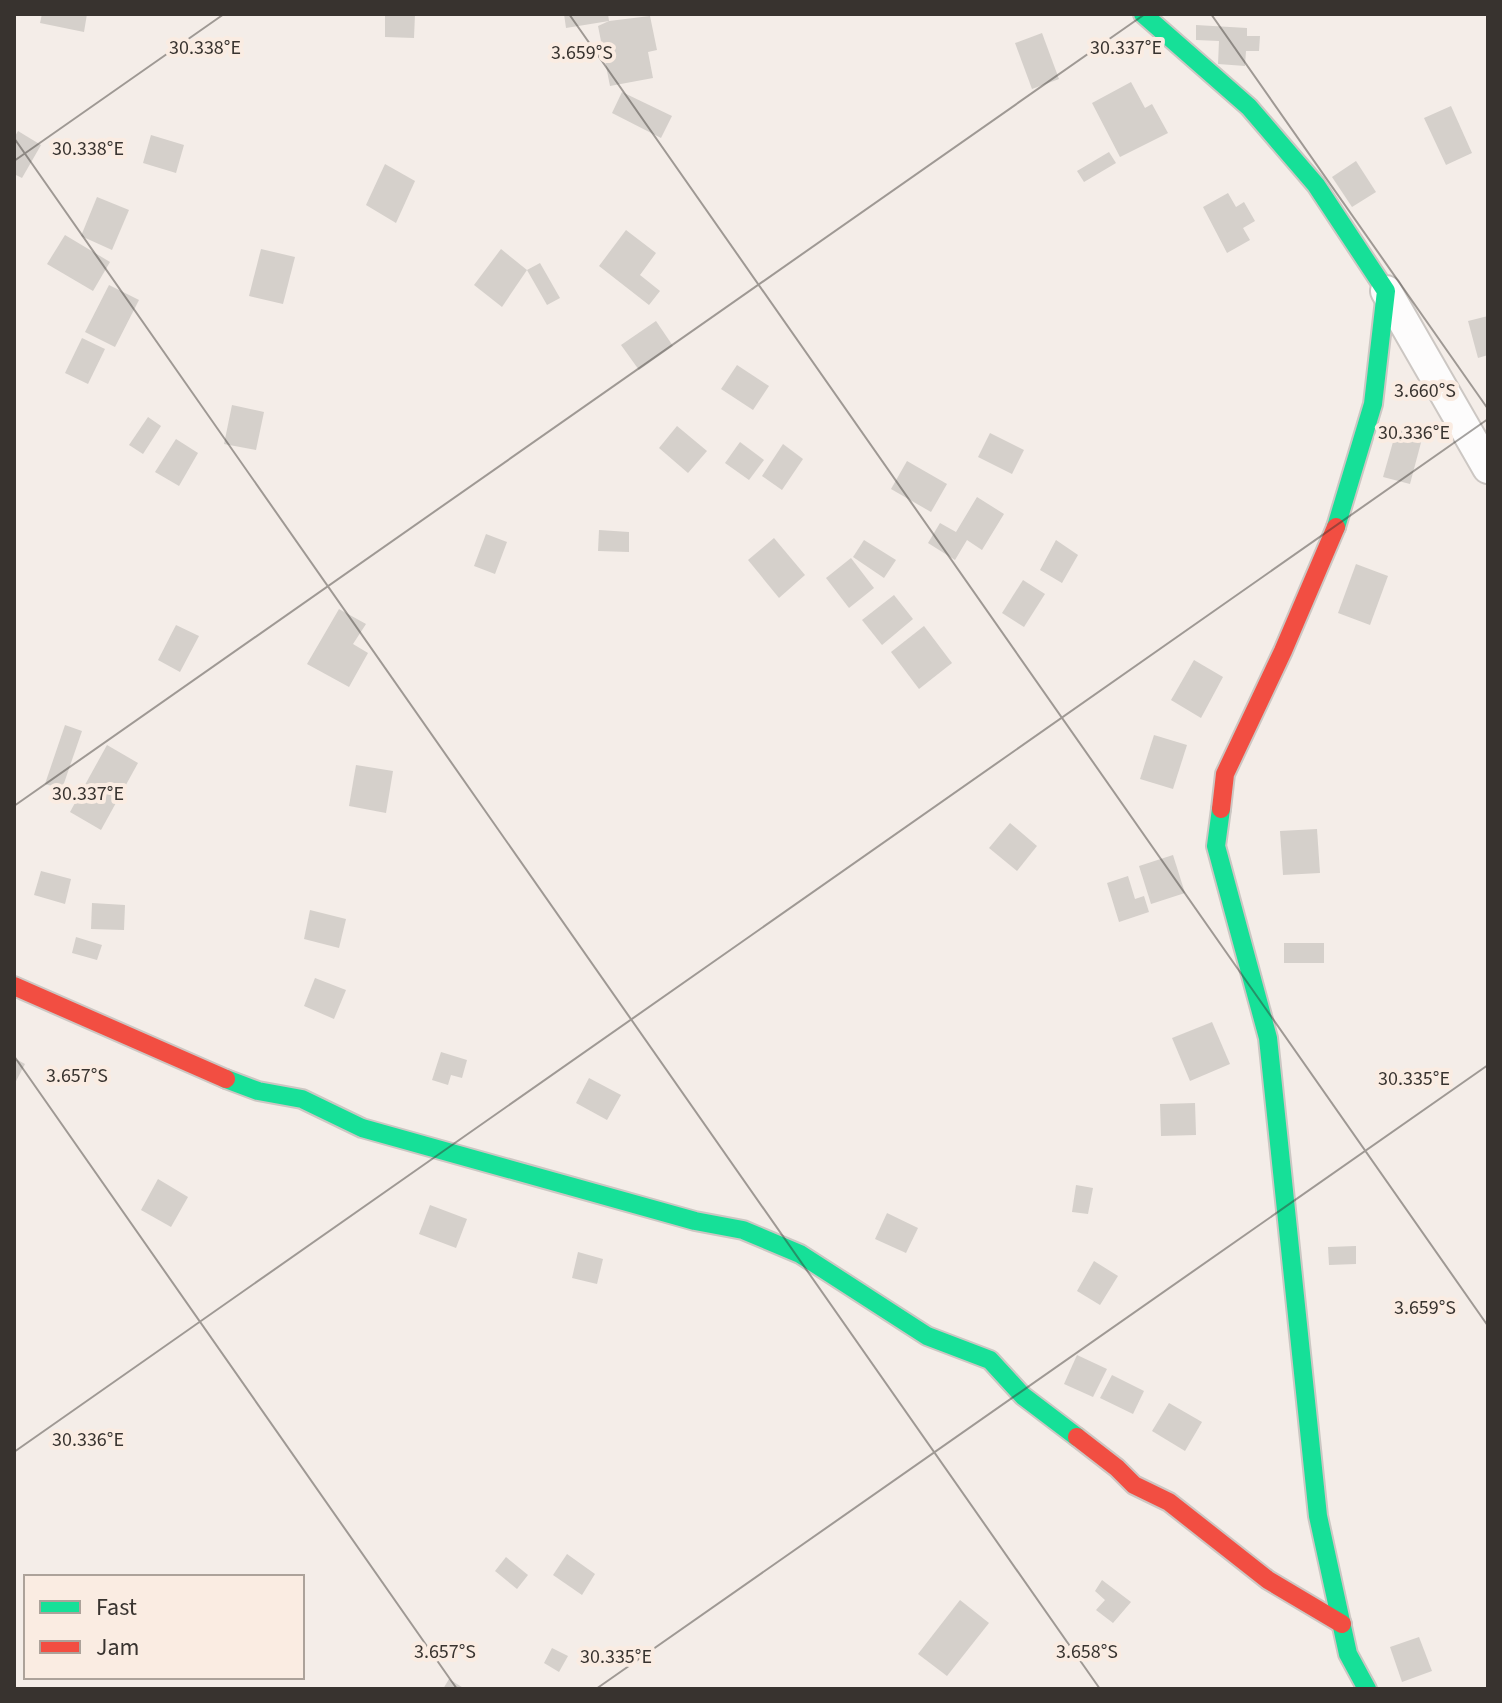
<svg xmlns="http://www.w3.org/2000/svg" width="1502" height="1703" font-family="'Source Sans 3',sans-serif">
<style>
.building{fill:#d5d0cb}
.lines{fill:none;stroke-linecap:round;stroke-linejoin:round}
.street-casing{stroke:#ccc7c3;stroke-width:34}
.fast-casing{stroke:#ccc7c3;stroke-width:22}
.jam-casing{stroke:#ccc7c3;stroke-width:22}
.street{stroke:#fdfcfc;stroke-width:30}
.fast{stroke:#16e098;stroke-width:18}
.jam{stroke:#f24e42;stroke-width:18}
.ticks{fill:none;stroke:#38332f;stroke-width:2;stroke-opacity:0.45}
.ticks-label{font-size:20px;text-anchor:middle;fill:#38332f;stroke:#faece2;stroke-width:8;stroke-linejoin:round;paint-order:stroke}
</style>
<rect width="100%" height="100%" fill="#f4ede8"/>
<g class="building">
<path d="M 42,14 L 87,14 L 84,32 L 40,23 Z"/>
<path d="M 385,14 L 415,14 L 414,38 L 385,37 Z"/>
<path d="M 564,14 L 608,14 L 609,21 L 566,28 Z"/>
<path d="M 650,16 L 657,50 L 648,52 L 653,78 L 610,86 L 598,26 L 609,21 Z"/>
<path d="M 1196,25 L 1247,28 L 1247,36 L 1260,36 L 1259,51 L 1246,51 L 1245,66 L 1218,64 L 1219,41 L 1196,40 Z"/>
<path d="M 1042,33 L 1059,79 L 1032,89 L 1015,43 Z"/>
<path d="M 1131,82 L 1145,108 L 1152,104 L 1168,133 L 1120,157 L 1092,103 Z"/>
<path d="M 622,92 L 672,116 L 661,138 L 612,113 Z"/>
<path d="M 1451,106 L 1472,153 L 1446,165 L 1424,118 Z"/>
<path d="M 18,131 L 41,145 L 22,178 L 14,174 L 14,138 Z"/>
<path d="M 151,135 L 184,145 L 176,173 L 143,163 Z"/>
<path d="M 1109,152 L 1116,163 L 1084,182 L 1077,171 Z"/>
<path d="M 1356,161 L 1376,192 L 1352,207 L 1332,177 Z"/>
<path d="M 385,164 L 415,181 L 396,223 L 366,205 Z"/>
<path d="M 1228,193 L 1236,207 L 1244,202 L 1255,221 L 1243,228 L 1250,240 L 1227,253 L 1203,207 Z"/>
<path d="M 97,197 L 129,210 L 112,250 L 81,236 Z"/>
<path d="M 626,230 L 656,253 L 640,275 L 660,291 L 649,305 L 599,266 Z"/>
<path d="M 65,235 L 110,262 L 93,291 L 47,264 Z"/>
<path d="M 261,249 L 295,257 L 283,304 L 249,296 Z"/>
<path d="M 501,249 L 527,270 L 502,307 L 474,285 Z"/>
<path d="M 540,263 L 560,298 L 547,305 L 527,270 Z"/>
<path d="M 109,285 L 139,300 L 115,347 L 85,332 Z"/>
<path d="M 1488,316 L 1488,355 L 1478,358 L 1468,321 Z"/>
<path d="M 656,321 L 673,346 L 639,370 L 621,345 Z"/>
<path d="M 82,338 L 105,349 L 88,384 L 65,373 Z"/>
<path d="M 737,365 L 769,386 L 753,410 L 721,389 Z"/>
<path d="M 232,405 L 264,412 L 256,450 L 224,444 Z"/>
<path d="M 148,417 L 161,426 L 143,454 L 129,445 Z"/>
<path d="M 677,426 L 707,451 L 688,473 L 659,448 Z"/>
<path d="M 1397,428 L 1423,435 L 1410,484 L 1383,477 Z"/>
<path d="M 990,433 L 1024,450 L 1012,474 L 978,457 Z"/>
<path d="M 176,439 L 198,453 L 179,486 L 155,472 Z"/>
<path d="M 740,442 L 764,460 L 749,480 L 725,463 Z"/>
<path d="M 783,444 L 803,459 L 782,490 L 762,476 Z"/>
<path d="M 907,461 L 947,484 L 931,512 L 891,489 Z"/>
<path d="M 977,497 L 1004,514 L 982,550 L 967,540 L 955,560 L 928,543 L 940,523 L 956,532 Z"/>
<path d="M 599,530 L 629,532 L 629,552 L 598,551 Z"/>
<path d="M 486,534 L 507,542 L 495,574 L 474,566 Z"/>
<path d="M 774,538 L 805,575 L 779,598 L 748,560 Z"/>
<path d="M 864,540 L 896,560 L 884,578 L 853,557 Z"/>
<path d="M 1056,540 L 1078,555 L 1062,583 L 1040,570 Z"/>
<path d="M 851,558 L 874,588 L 849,608 L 826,578 Z"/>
<path d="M 1356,564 L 1388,576 L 1370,625 L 1338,613 Z"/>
<path d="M 1023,580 L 1045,594 L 1024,627 L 1002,613 Z"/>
<path d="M 894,595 L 913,619 L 882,645 L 862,620 Z"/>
<path d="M 339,609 L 366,624 L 353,644 L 368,653 L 349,687 L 307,664 Z"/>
<path d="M 176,625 L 199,636 L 180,672 L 158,660 Z"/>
<path d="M 924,626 L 952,663 L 919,689 L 891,652 Z"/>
<path d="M 1194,660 L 1223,677 L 1201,718 L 1171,700 Z"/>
<path d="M 65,725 L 82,731 L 62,789 L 45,784 Z"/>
<path d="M 1154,735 L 1187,745 L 1173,789 L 1140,779 Z"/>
<path d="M 107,745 L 138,763 L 101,830 L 70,812 Z"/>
<path d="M 356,765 L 393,771 L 386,813 L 349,806 Z"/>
<path d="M 1010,823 L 1037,846 L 1017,871 L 989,848 Z"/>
<path d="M 1317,829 L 1320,873 L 1283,875 L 1280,831 Z"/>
<path d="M 1173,855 L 1185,893 L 1151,904 L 1139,866 Z"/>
<path d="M 41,871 L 71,879 L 65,904 L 34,895 Z"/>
<path d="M 1128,876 L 1135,899 L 1144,896 L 1149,912 L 1119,922 L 1107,883 Z"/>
<path d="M 92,903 L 125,905 L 124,930 L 91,929 Z"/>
<path d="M 310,910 L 346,919 L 339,948 L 304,939 Z"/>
<path d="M 76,937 L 102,945 L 97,960 L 72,953 Z"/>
<rect x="1284" y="943" width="40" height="20"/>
<path d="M 315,978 L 346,990 L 334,1019 L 304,1006 Z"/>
<path d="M 1212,1022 L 1230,1064 L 1190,1081 L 1172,1038 Z"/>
<path d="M 441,1052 L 467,1060 L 462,1078 L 451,1075 L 448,1085 L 432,1080 Z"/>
<path d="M 14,1058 L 25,1064 L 14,1085 Z"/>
<path d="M 589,1078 L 621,1095 L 607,1120 L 576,1103 Z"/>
<path d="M 1195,1103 L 1196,1135 L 1161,1136 L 1160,1104 Z"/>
<path d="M 158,1179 L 188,1197 L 171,1227 L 141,1210 Z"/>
<path d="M 1076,1185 L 1093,1188 L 1088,1214 L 1072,1212 Z"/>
<path d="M 430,1205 L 467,1219 L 456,1248 L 419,1234 Z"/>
<path d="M 887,1213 L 918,1228 L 906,1253 L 875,1239 Z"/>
<path d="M 1356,1246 L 1356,1264 L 1329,1265 L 1328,1247 Z"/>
<path d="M 578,1252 L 603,1259 L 597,1284 L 572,1278 Z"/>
<path d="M 1094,1261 L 1118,1276 L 1100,1305 L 1077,1291 Z"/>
<path d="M 1077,1355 L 1107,1369 L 1093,1397 L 1064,1384 Z"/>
<path d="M 1112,1375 L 1144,1391 L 1133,1414 L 1100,1398 Z"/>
<path d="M 1169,1403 L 1202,1422 L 1185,1451 L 1152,1431 Z"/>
<path d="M 567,1554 L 595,1574 L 582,1595 L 553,1575 Z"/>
<path d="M 506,1557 L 528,1575 L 517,1589 L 495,1571 Z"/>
<path d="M 1102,1580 L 1131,1602 L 1113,1623 L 1096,1610 L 1105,1600 L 1095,1591 Z"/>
<path d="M 960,1600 L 989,1623 L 947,1676 L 918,1654 Z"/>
<path d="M 1419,1637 L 1432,1671 L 1402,1682 L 1390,1647 Z"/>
<path d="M 552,1648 L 568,1656 L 559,1672 L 544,1663 Z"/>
<path d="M 449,1679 L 465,1689 L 443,1689 Z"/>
</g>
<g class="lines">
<g class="street-casing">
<path id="street" d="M 1386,291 L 1488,468"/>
</g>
<g class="fast-casing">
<g id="fast">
<path d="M 1143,14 L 1249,107 L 1316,185 L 1386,291 L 1373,404 L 1336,527"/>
<path d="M 1221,809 L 1216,846 L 1268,1038 L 1318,1516 L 1348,1654 L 1367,1689"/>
<path d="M 226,1079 L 258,1091 L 302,1099 L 362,1128 L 695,1221 L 743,1230 L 800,1254 L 927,1336 L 990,1360 L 1023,1396 L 1077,1437"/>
</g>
</g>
<g class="jam-casing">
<g id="jam">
<path d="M 1221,809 L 1225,774 L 1283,651 L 1336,527"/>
<path d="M 14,986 L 226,1079"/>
<path d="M 1077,1437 L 1117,1468 L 1134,1485 L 1169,1502 L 1268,1580 L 1342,1624"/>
</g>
</g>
<use href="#street" class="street"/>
<use href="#fast" class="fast"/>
<use href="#jam" class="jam"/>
</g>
<path class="ticks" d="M 569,14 L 1488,1326M 1211,14 L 1488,409M 14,138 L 1100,1689M 14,161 L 224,14M 14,806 L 1145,14M 14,1056 L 457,1689M 14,1452 L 1488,419M 596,1689 L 1488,1065"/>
<g class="ticks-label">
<text x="205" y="54">30.338°E</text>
<text x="1126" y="54">30.337°E</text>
<text x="582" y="59">3.659°S</text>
<text x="88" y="155">30.338°E</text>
<text x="1425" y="397">3.660°S</text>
<text x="1414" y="439">30.336°E</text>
<text x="88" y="800">30.337°E</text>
<text x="77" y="1082">3.657°S</text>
<text x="1414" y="1085">30.335°E</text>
<text x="1425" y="1314">3.659°S</text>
<text x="88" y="1446">30.336°E</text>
<text x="445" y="1658">3.657°S</text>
<text x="1087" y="1658">3.658°S</text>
<text x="616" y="1663">30.335°E</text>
</g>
<rect width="1502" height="1703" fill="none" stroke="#38332f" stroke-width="32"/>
<rect x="24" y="1575" width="280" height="104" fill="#faece2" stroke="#aca29a" stroke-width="2"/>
<rect x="40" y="1601" width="40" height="12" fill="#16e098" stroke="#aca29a" stroke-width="2"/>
<text x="96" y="1615" font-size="24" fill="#38332f">Fast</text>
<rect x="40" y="1641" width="40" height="12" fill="#f24e42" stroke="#aca29a" stroke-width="2"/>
<text x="96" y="1655" font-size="24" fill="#38332f">Jam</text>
</svg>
